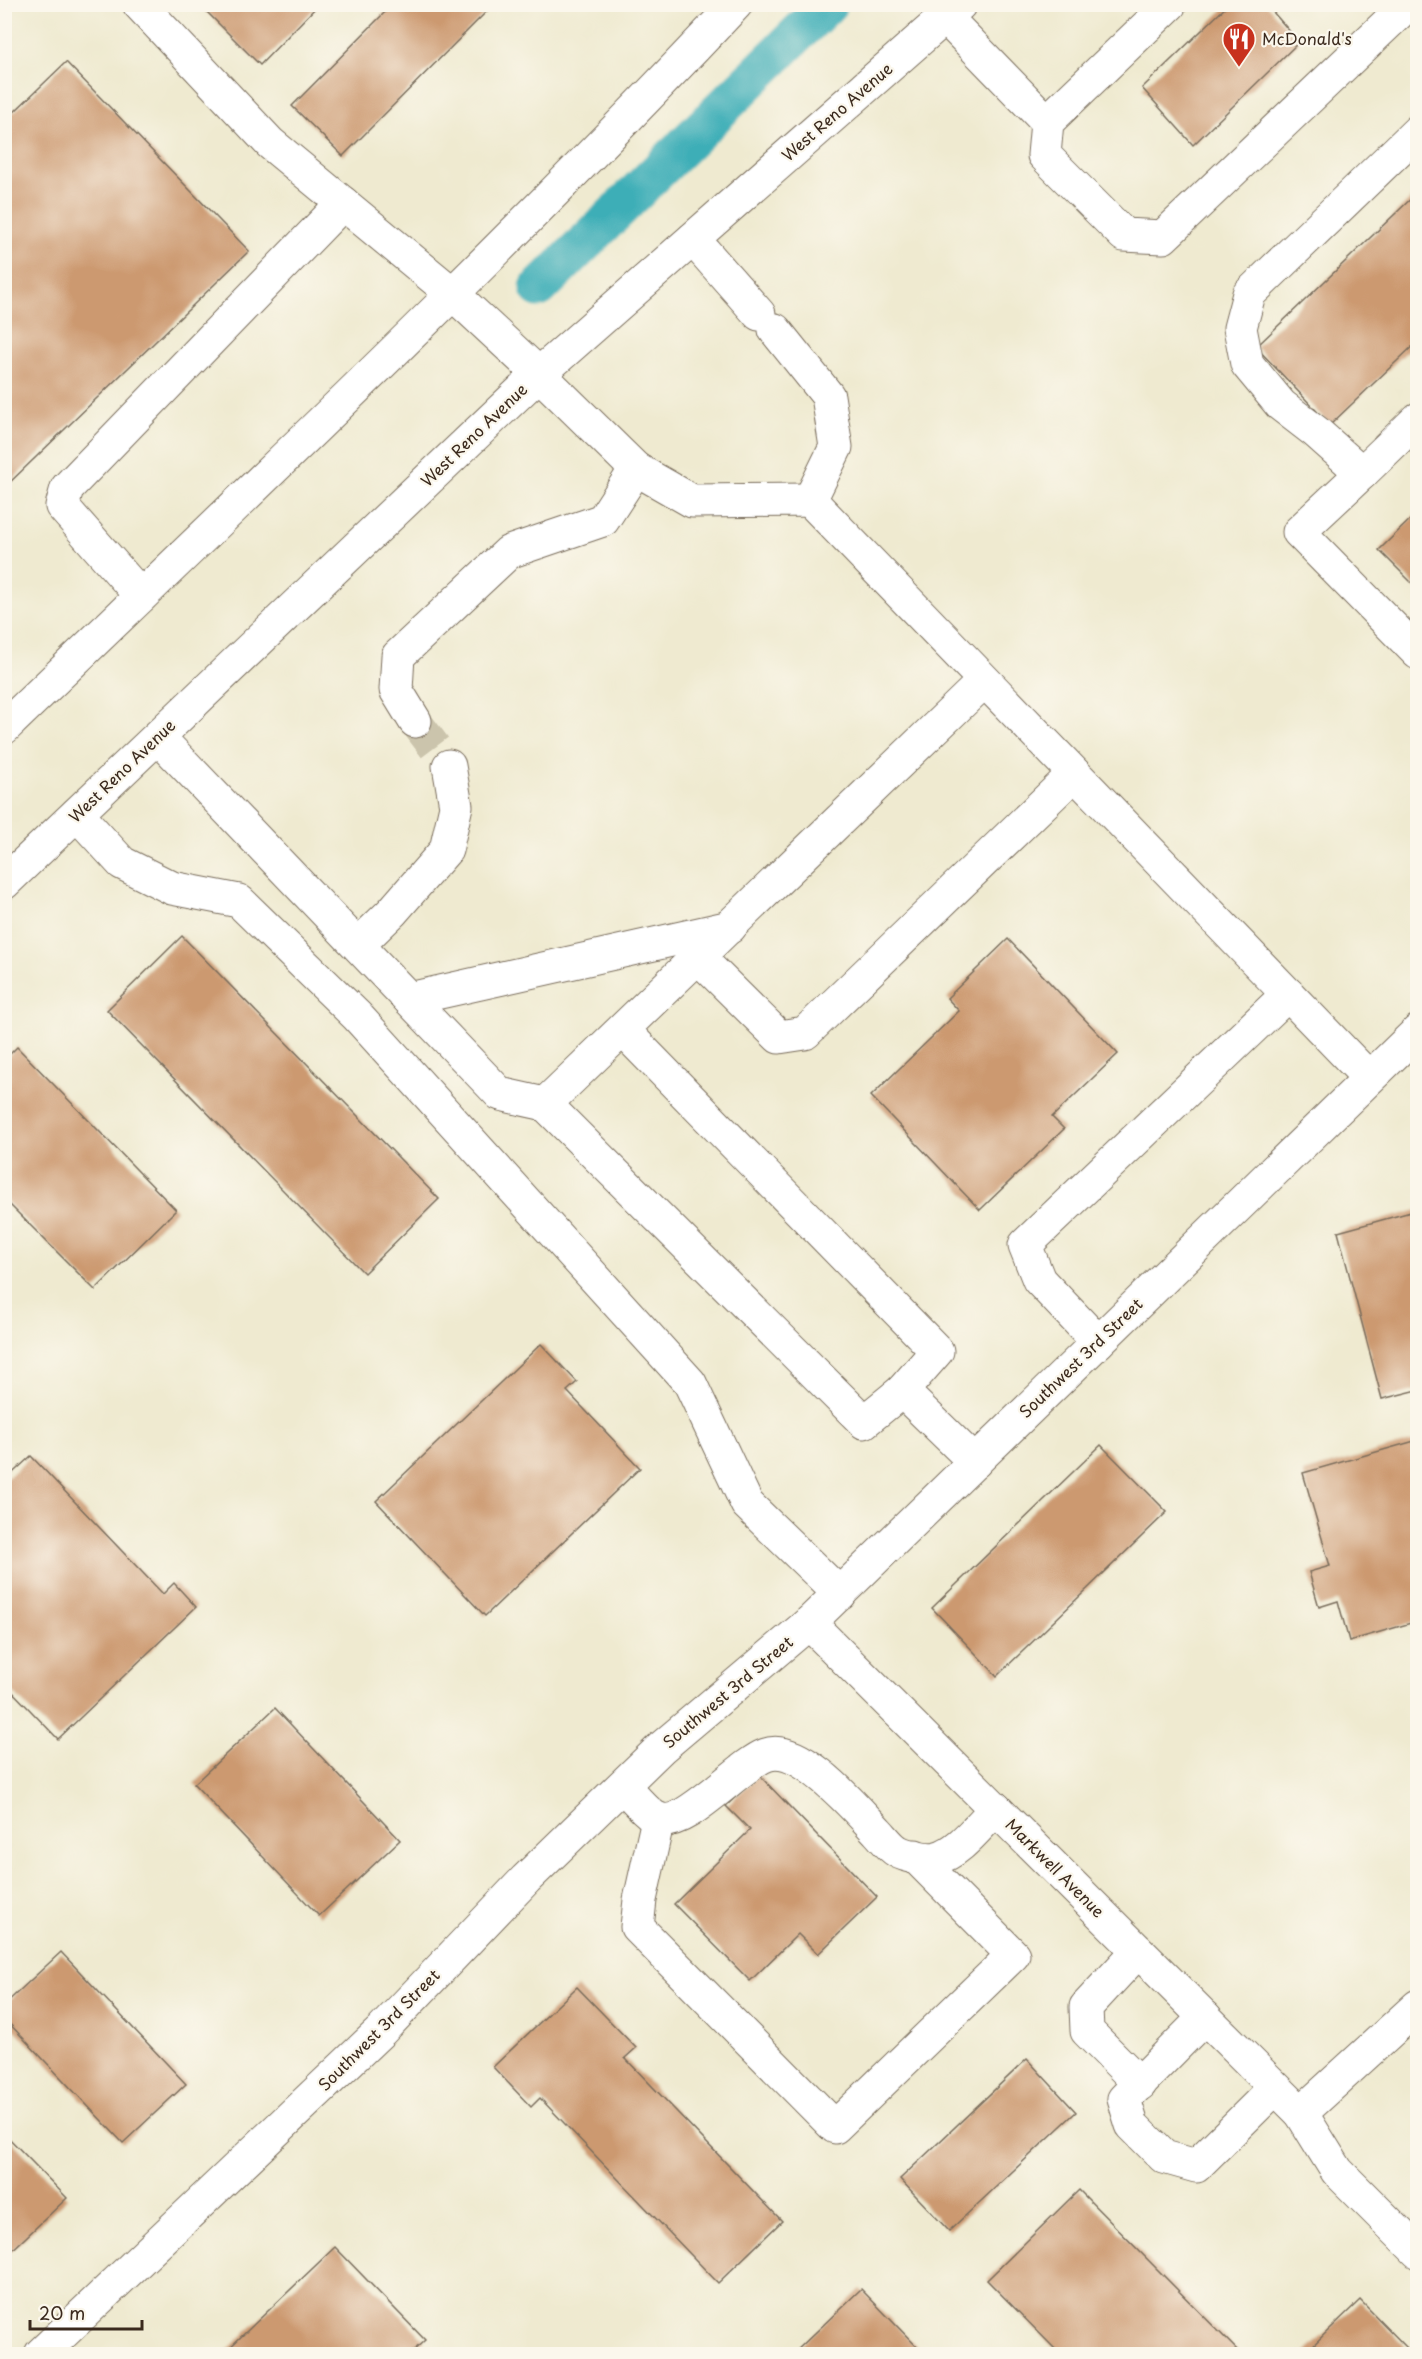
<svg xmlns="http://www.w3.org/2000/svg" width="1422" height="2359" font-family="'Playpen Sans',sans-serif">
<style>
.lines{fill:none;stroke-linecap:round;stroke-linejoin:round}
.canal{stroke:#3daeb7;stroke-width:39}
.building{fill:#cc996f}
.minor-tunnel{stroke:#cbc4ac;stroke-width:33;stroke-dasharray:33 16;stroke-linecap:butt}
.minor-casing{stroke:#7a6d5c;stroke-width:35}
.major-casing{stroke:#7a6d5c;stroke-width:35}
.minor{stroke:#fff;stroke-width:33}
.major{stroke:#fff;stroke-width:33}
.labels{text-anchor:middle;stroke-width:4.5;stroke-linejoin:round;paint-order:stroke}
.poi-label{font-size:16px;fill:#3b2a1e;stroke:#fbf7ec;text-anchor:start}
.street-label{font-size:16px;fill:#3b2a1e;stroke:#fbf7ec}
</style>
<rect width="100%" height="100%" fill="#fbf7ec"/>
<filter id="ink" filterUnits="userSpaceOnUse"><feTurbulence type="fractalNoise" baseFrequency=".0167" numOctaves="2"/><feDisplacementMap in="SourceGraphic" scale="12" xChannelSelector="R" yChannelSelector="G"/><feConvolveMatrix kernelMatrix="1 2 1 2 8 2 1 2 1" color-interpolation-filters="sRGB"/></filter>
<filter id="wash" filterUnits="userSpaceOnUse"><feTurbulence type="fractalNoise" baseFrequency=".008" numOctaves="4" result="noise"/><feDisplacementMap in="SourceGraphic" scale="24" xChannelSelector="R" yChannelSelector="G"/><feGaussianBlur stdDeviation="1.35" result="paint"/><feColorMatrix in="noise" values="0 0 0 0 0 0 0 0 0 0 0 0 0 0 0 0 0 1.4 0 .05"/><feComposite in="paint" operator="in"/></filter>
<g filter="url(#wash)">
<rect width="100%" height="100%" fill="#efead0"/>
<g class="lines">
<path class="canal" d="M 539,288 L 828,4"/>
</g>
<g id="blocks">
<g class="building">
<path d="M 199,4 L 319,4 L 260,65 Z"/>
<path d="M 393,4 L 494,4 L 343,156 L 292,106 Z"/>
<path d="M 1229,4 L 1266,4 L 1299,42 L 1193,145 L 1142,88 Z"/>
<path d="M 66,62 L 249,251 L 4,488 L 4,105 L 13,113 Z"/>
<path d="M 1418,192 L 1418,341 L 1330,425 L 1256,347 Z"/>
<path d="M 1418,512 L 1418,589 L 1379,550 Z"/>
<path d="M 182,936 L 439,1199 L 364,1273 L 107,1010 Z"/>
<path d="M 1008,939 L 1118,1054 L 1052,1117 L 1064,1129 L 980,1210 L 871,1096 L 959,1011 L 947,998 Z"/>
<path d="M 17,1047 L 176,1210 L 95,1290 L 4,1199 L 4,1060 Z"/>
<path d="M 1418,1210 L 1418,1390 L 1382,1399 L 1338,1232 Z"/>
<path d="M 541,1344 L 577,1382 L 567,1391 L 640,1468 L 485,1616 L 376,1501 Z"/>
<path d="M 1418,1440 L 1418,1621 L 1349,1641 L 1338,1601 L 1319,1607 L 1309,1572 L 1330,1566 L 1303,1473 Z"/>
<path d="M 1101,1445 L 1167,1512 L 997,1676 L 932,1608 Z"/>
<path d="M 31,1456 L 163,1594 L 174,1583 L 196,1607 L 58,1739 L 4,1683 L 4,1481 Z"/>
<path d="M 275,1708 L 400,1840 L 319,1916 L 194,1784 Z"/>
<path d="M 759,1775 L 877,1897 L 818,1954 L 798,1934 L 750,1981 L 674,1904 L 750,1830 L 726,1806 Z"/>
<path d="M 61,1952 L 186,2084 L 123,2143 L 4,2018 L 4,2005 Z"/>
<path d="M 577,1987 L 636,2048 L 625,2058 L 782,2221 L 718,2283 L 540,2098 L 531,2107 L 493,2067 Z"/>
<path d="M 1027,2059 L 1076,2112 L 949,2231 L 900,2179 Z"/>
<path d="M 4,2133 L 67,2198 L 4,2258 Z"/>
<path d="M 1079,2190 L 1241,2354 L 1060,2354 L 987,2280 Z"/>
<path d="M 335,2247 L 425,2340 L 410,2354 L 223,2354 Z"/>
<path d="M 861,2289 L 924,2354 L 793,2354 Z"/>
<path d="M 1360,2300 L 1410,2351 L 1418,2344 L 1418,2354 L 1304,2354 Z"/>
</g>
</g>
</g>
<g filter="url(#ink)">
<use href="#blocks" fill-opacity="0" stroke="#7a6d5c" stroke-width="1.5"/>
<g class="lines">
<path class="minor-tunnel" d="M 415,721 L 449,766"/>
<g class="minor-casing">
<g id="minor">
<path d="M 139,4 L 270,143 L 453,294"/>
<path d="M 1170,4 L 1047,122 L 1044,155 L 1124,235 L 1163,237 L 1408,4"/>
<path d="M 946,18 L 1047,122"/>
<path d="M 1418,131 L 1249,294 L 1240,328 L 1247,364 L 1281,405 L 1316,432 L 1362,473 L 1418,419"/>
<path d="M 693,239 L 759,314"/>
<path d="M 775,330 L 828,396 L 836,447 L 810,500"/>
<path d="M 636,469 L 692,501 L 810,500 L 1369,1078"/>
<path d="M 1362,473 L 1299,532 L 1418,653"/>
<path d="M 141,596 L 62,506 L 67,488 L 343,203"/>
<path d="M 415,721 L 396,690 L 398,656 L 509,552 L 603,520 L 636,469 L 539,374"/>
<path d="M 158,737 L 500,1094 L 545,1104"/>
<path d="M 77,814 L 122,863 L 172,888 L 239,901 L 357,1016 L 690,1383 L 747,1504 L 840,1594"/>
<path d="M 358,945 L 392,912 L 446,850 L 456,806 L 449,766"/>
<path d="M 698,957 L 779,1037 L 805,1033 L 1074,774"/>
<path d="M 409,999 L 730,927"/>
<path d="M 623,1030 L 937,1351 L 902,1391 L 864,1422 L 545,1104 L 984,681"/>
<path d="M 1098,1342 L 1039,1280 L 1025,1245 L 1288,994"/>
<path d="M 902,1391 L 975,1462"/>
<path d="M 809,1623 L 1301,2113 L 1337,2171 L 1418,2252"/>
<path d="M 623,1786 C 631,1794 649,1816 659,1819 C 684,1829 739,1765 766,1755 C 800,1742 856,1809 878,1832 C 883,1837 890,1847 897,1851 C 905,1856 928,1860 937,1858 C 960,1852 979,1825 996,1809"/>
<path d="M 658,1819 L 640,1900 L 637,1927 L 835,2127 L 1013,1955 L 915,1856"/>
<path d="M 1138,1951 L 1086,2007 L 1087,2031 L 1140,2084"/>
<path d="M 1205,2017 L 1124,2099 L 1132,2125 L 1164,2157 L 1196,2166 L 1275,2088"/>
<path d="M 1301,2113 L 1418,2006"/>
<path d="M 41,2354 L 381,2031 L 526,1879 L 661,1748 L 809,1623 L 1418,1031"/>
</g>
</g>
<g class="major-casing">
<g id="major">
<path d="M 453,294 L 539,374"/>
<path d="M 4,728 C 251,490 501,254 736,4"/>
<path d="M 4,883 L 539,374 L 960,4"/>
</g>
</g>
<use href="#minor" class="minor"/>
<use href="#major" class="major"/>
</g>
</g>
<defs>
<g id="restaurant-pin" transform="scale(1.725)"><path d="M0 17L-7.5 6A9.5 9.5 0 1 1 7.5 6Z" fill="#c8321e" stroke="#fbf7ec"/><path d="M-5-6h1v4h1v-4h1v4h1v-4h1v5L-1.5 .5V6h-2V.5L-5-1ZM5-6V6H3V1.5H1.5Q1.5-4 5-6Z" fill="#fff"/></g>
</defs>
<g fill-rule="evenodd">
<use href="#restaurant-pin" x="1239" y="39"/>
</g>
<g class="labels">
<g class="poi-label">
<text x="1262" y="45">McDonald's</text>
</g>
<g class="street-label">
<text transform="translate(837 112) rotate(-41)" y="6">West Reno Avenue</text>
<text transform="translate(474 435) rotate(-44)" y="6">West Reno Avenue</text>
<text transform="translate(122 771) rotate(-44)" y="6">West Reno Avenue</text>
<text transform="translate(1081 1358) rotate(-44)" y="6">Southwest 3rd Street</text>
<text transform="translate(728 1692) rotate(-40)" y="6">Southwest 3rd Street</text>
<text transform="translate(1055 1868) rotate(45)" y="6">Markwell Avenue</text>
<text transform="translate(379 2030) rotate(-45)" y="6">Southwest 3rd Street</text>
</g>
</g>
<rect width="1422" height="2359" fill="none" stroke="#fbf7ec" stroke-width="24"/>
<path d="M30 2320v9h112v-9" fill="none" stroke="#3b2a1e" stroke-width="3"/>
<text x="39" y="2320" font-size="18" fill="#3b2a1e" stroke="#fbf7ec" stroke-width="4.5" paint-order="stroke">20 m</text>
</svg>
